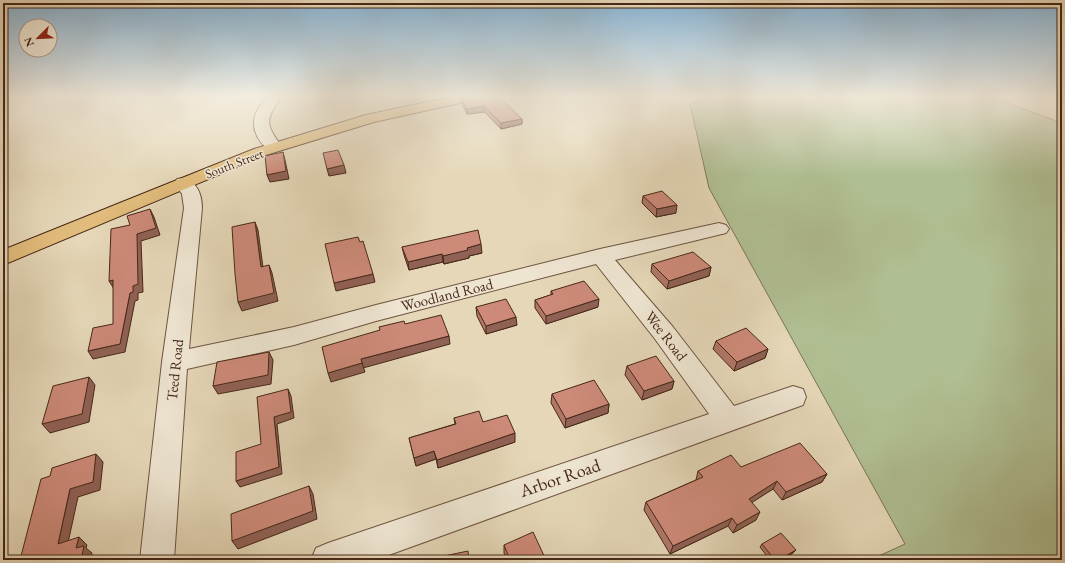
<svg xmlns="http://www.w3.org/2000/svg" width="1065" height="563" font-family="'EB Garamond',serif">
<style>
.green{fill:#b0bf93;stroke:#7b7456}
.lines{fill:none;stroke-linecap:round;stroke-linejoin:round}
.minor-casing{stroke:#6e5440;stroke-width:2}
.major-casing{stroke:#462818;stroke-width:2}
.minor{fill:#eee5d1;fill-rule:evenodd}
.major{fill:#e2bc7c;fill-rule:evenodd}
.wall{fill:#b07768;stroke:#462818}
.shaded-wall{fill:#906155;stroke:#462818}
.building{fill:#cd8a79;stroke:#462818}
.labels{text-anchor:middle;stroke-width:3;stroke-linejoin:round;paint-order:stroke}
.far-street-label{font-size:13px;fill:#462818;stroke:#eee5d1}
.street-label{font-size:15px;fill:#462818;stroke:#eee5d1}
.near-street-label{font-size:18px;fill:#462818;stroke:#eee5d1}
</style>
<rect width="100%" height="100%" fill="#e5d7b8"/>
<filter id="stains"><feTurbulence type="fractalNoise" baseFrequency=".005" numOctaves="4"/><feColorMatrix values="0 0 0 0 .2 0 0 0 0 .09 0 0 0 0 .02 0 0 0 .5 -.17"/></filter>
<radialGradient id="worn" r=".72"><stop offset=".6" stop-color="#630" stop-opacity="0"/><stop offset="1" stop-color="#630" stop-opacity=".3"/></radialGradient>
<path class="green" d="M 716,96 L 988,96 L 1062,123 L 1062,560 L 870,560 L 905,544 L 709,188 L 690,104 Z"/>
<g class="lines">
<g class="minor-casing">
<g id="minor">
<path d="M 268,96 L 282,96 C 265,121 265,123 282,147 L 280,150 C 265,154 253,135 254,121 C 255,111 262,103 268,96 Z"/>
<path d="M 183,178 C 197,181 202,195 202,208 L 189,349 L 294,327 L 376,305 L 600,249 L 719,223 L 726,225 L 729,229 L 726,233 L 615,260 L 673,327 L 734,406 L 793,386 L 803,389 L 806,397 L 803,405 L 375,560 L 311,560 L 316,548 L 328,543 L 709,414 L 655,339 L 596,264 L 565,272 L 376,321 L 294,345 L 187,369 L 174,560 L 140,560 L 162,362 L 184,208 L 182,194 L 174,183 L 177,179 Z"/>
</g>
</g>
<g class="major-casing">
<path id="major" d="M 455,96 L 481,96 L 479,99 L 474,100 L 374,122 L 266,155 L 3,265 L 3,250 L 254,149 L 366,115 Z"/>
</g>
<use href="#minor" class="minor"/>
<use href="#major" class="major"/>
</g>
<g class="wall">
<path d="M 461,99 L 522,119 L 522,124 L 501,129 L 485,112 L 467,114 L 462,104 Z"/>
<path d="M 643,196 L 676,213 L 656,217 L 642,203 Z"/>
<path d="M 402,247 L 482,253 L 469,256 L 469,258 L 444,264 L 443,262 L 409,270 L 404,255 Z"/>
<path d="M 652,264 L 711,267 L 709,276 L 667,289 L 651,272 Z"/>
<path d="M 551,291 L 598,307 L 546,324 L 535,308 L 535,300 L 551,295 Z"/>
<path d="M 476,307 L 517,325 L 486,334 L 477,316 Z"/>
<path d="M 716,341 L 768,349 L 765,358 L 734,371 L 713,349 Z"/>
<path d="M 627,366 L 674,381 L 672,389 L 642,400 L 625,375 Z"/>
<path d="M 552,394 L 609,404 L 608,413 L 565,428 L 551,403 Z"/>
<path d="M 454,418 L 483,422 L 515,442 L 438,468 L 436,459 L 416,466 L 409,438 L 455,424 Z"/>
<path d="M 741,467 L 827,474 L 822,482 L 782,500 L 773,489 L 752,502 L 756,520 L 733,533 L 728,526 L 670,554 L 644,510 L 646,502 L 696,480 L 698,471 Z"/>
<path d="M 762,544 L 793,553 L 782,560 L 770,560 L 760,547 Z"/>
<path d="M 504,545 L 546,560 L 507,560 L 504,553 Z"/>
</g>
<g class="shaded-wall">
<path d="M 484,106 L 485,112 L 467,114 L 467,109 Z"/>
<path d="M 522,119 L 522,124 L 501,129 L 501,123 Z"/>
<path d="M 283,152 L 285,160 L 289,179 L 270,182 L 267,175 Z"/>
<path d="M 344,165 L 346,173 L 329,176 L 327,169 Z"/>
<path d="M 677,205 L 676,213 L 656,217 L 657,209 Z"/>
<path d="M 150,209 L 154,217 L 160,235 L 141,241 L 143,292 L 138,293 L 138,300 L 135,301 L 125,352 L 93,359 L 88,351 L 120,344 L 130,293 L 133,286 L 137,234 Z"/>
<path d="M 255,222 L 258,230 L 264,275 L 261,267 Z"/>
<path d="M 481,244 L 482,253 L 469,256 L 469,258 L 444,264 L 443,256 L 467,248 Z"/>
<path d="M 442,254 L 443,262 L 409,270 L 408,262 Z"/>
<path d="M 269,265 L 272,273 L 278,301 L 242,311 L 238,302 Z"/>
<path d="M 711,267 L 709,276 L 667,289 L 669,281 Z"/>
<path d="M 373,274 L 375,282 L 336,291 L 334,283 Z"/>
<path d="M 113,280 L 114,289 L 109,281 Z"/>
<path d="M 599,299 L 598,307 L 546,324 L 546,316 Z"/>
<path d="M 516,317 L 517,325 L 486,334 L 486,326 Z"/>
<path d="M 449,336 L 450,344 L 363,368 L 361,359 Z"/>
<path d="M 768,349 L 765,358 L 734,371 L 737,362 Z"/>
<path d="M 269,352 L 273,360 L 271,384 L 218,394 L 213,386 Z"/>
<path d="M 362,363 L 365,372 L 331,382 L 328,373 Z"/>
<path d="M 89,377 L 95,385 L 89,422 L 50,433 L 42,424 Z"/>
<path d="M 674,381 L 672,389 L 642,400 L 644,391 Z"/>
<path d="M 288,389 L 291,396 L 294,418 L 277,424 L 282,474 L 240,487 L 236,481 L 279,467 L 274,417 Z"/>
<path d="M 609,404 L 608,413 L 565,428 L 566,419 Z"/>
<path d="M 515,433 L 515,442 L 438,468 L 437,460 Z"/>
<path d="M 434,451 L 436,459 L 416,466 L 414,458 Z"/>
<path d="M 96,454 L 103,462 L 100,490 L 78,497 L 66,552 L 58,544 L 70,489 Z"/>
<path d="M 827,474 L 822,482 L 782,500 L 786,492 Z"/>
<path d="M 777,481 L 773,489 L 745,507 L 749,499 Z"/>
<path d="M 309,486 L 313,494 L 317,519 L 238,549 L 232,541 Z"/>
<path d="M 760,512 L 756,520 L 733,533 L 737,525 Z"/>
<path d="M 732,518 L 728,526 L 670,554 L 673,546 Z"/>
<path d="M 79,537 L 87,545 L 86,548 L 92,553 L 91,560 L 81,560 L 76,548 Z"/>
<path d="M 796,550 L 793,553 L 782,560 L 778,560 Z"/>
</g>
<g class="building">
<path d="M 476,96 L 498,96 L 522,119 L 501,123 L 484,106 L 467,109 L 461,99 Z"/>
<path d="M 338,150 L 344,165 L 327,169 L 323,153 Z"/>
<path d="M 283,152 L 286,171 L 267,175 L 265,156 Z"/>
<path d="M 662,191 L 677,205 L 657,209 L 643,196 Z"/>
<path d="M 150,209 L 156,228 L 137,234 L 138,284 L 133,286 L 133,292 L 130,293 L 120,344 L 88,351 L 93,328 L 113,324 L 113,280 L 109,281 L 111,229 L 130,225 L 127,216 Z"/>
<path d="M 255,222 L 261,267 L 269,265 L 274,293 L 238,302 L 235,274 L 232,227 Z"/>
<path d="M 478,230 L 481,244 L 467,248 L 468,250 L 443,256 L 442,254 L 408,262 L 402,247 Z"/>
<path d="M 358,237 L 360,242 L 363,241 L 373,274 L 334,283 L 325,244 Z"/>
<path d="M 693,252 L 711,267 L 669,281 L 652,264 Z"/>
<path d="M 584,281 L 599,299 L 546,316 L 535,300 L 553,294 L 551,291 Z"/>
<path d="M 506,299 L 516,317 L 486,326 L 476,307 Z"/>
<path d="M 441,315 L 449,336 L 361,359 L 362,363 L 328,373 L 322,347 L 380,330 L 379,327 L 404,321 L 405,324 Z"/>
<path d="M 746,328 L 768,349 L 737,362 L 716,341 Z"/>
<path d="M 269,352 L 268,375 L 213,386 L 217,362 Z"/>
<path d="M 656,356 L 674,381 L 644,391 L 627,366 Z"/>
<path d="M 89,377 L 82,414 L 42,424 L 53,386 Z"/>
<path d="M 594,380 L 609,404 L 566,419 L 552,394 Z"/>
<path d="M 288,389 L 291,412 L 274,417 L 279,467 L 236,481 L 236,452 L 261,444 L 257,397 Z"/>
<path d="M 479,411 L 483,422 L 507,415 L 515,433 L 437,460 L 434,451 L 414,458 L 409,438 L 456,424 L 454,418 Z"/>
<path d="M 800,443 L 827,474 L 786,492 L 777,481 L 749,499 L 760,512 L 737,525 L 732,518 L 673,546 L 646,502 L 703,477 L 698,471 L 731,455 L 741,467 Z"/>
<path d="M 96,454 L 93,482 L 70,489 L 58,544 L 79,537 L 76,548 L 84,546 L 81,560 L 20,560 L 41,479 L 50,476 L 52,468 Z"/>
<path d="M 309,486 L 313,511 L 232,541 L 231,514 Z"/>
<path d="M 533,532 L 546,560 L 510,560 L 504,545 Z"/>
<path d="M 781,533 L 796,550 L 778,560 L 775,560 L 762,544 Z"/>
<path d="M 468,551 L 469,560 L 425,560 Z"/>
</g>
<linearGradient id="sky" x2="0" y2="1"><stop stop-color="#89b5d6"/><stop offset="0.55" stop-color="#f3eddf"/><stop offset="1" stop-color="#f3eddf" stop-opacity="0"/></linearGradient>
<rect width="1065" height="175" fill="url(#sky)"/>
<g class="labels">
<g class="far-street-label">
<text transform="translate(234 163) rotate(-21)" y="5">South Street</text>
</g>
<g class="street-label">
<text transform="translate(447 295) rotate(-14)" y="5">Woodland Road</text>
<text transform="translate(666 336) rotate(52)" y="5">Wee Road</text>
<text transform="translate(175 370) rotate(-84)" y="5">Teed Road</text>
</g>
<g class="near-street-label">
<text transform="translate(560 478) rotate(-19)" y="6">Arbor Road</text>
</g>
</g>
<rect width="1065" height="563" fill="none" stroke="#e5d7b8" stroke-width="16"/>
<rect x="4" y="4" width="1057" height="555" fill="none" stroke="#462818" stroke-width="2"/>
<rect x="8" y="8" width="1049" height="547" fill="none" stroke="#462818"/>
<g transform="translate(38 38) rotate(246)"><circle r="19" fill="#eee5d1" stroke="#ab9987"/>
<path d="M0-3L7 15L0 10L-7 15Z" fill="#8f2418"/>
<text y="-6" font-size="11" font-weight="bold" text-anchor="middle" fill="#462818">N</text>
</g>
<rect width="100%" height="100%" filter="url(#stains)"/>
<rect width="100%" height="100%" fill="url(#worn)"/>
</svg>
